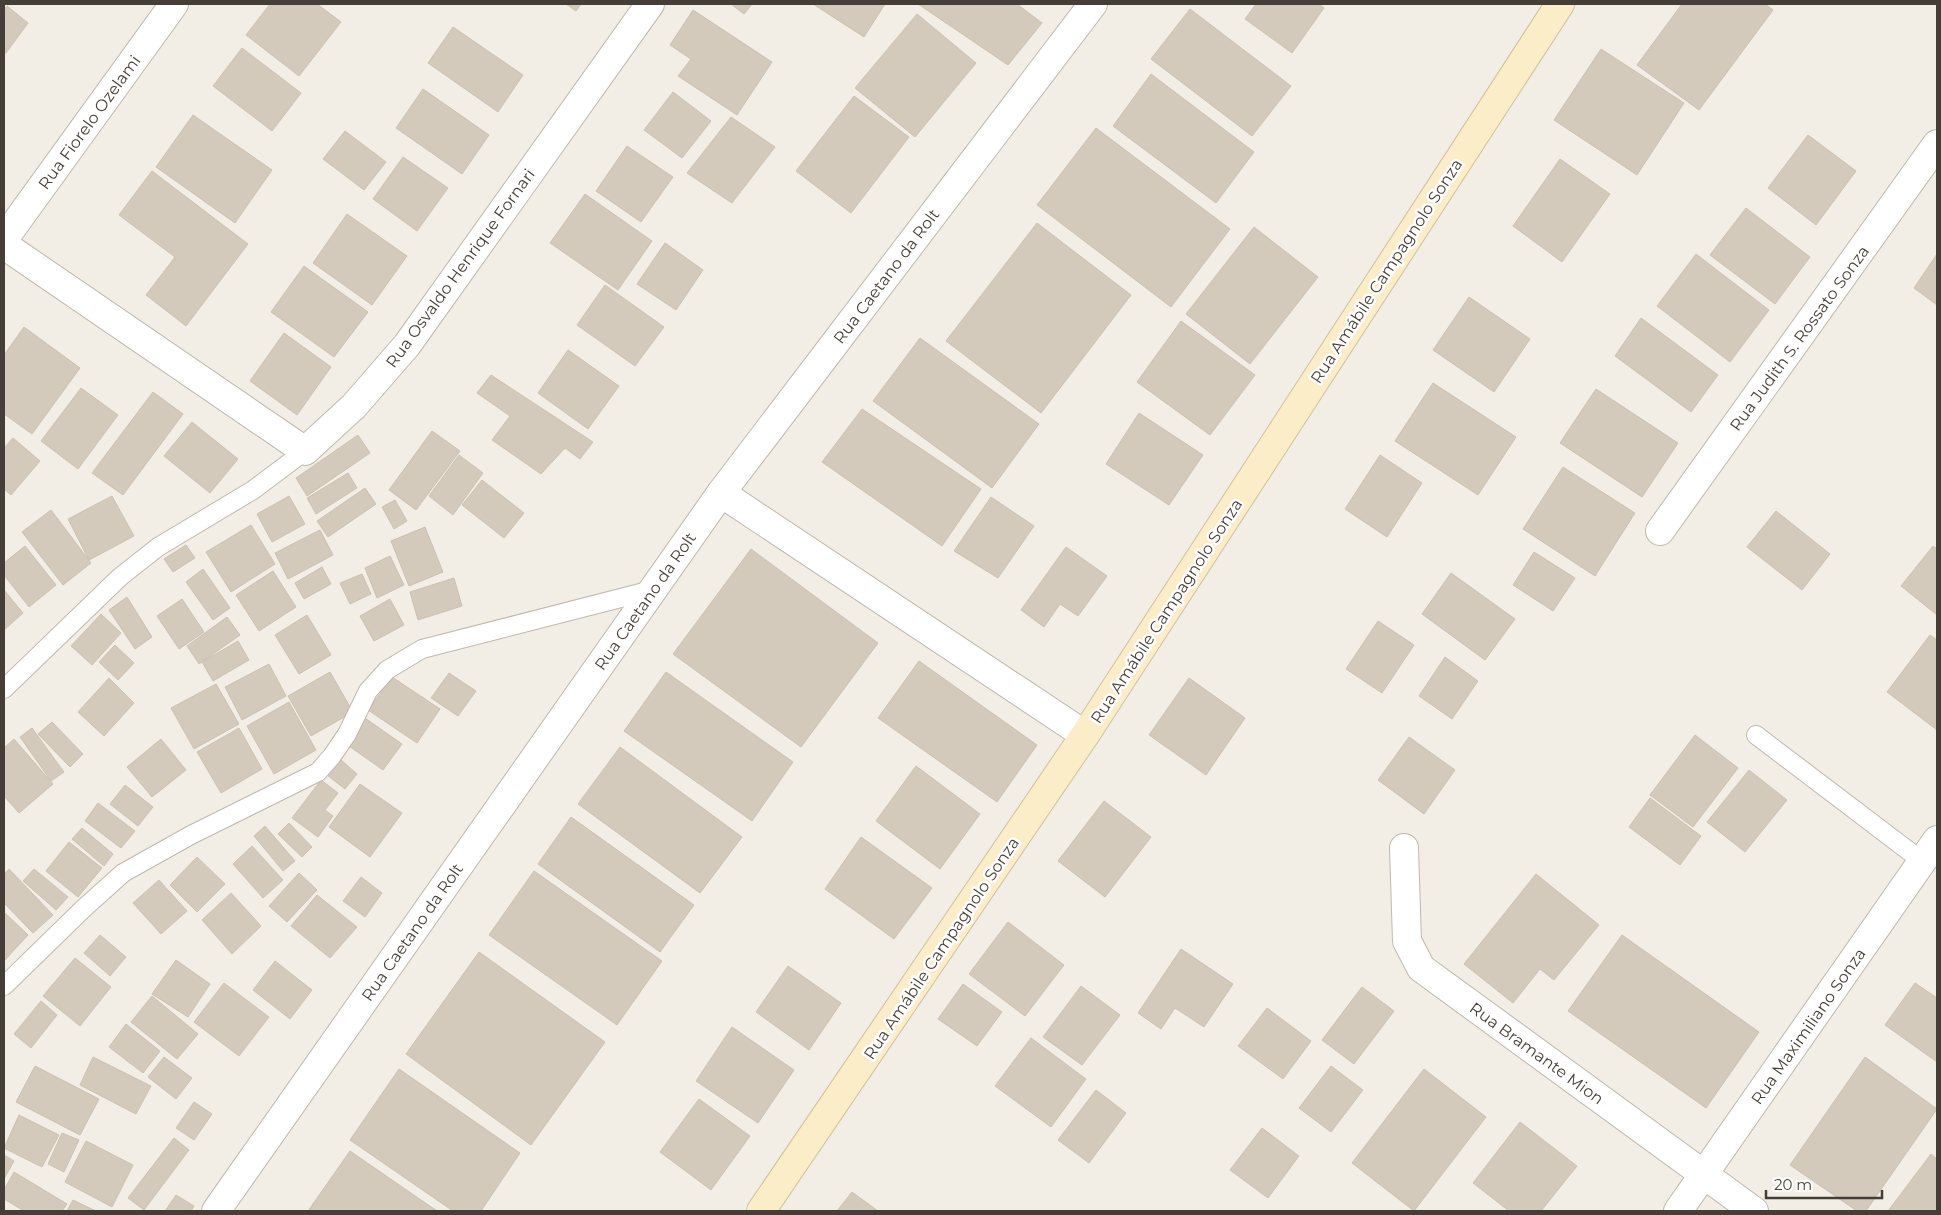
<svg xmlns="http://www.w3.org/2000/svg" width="1941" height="1215" font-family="Montserrat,sans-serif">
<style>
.building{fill:#d3cabc;stroke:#cdc1b0}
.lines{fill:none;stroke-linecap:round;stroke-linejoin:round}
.lane-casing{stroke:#bfb8ac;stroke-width:20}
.street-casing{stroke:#bfb8ac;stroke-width:30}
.secondary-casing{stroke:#cfc098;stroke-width:30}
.lane{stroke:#fff;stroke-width:18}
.street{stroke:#fff;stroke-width:28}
.secondary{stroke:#fbedc7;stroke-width:28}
.labels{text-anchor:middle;stroke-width:5;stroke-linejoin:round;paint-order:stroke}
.street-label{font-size:16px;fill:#443e36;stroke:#fff}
</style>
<rect width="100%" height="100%" fill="#f2eee6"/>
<g class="building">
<path d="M 270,4 L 317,4 L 341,22 L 299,76 L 246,35 Z"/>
<path d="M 566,4 L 581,4 L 576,11 Z"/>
<path d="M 731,4 L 752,4 L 744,14 Z"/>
<path d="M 813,4 L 885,4 L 864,37 Z"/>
<path d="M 918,4 L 1017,4 L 1042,23 L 1008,65 Z"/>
<path d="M 1256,4 L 1319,4 L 1324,8 L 1292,53 L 1245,19 Z"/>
<path d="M 1682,4 L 1765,4 L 1773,10 L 1699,110 L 1637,65 Z"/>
<path d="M 7,6 L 28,23 L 6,53 L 4,52 L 4,10 Z"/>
<path d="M 1190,9 L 1291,86 L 1252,136 L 1151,59 Z"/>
<path d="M 693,10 L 772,62 L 737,115 L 678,76 L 691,59 L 670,45 Z"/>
<path d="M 917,14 L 976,63 L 915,137 L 855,88 Z"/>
<path d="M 453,27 L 523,75 L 498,112 L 428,63 Z"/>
<path d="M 242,48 L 301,93 L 272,131 L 213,86 Z"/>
<path d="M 1601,49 L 1684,103 L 1637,175 L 1554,120 Z"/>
<path d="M 1151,74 L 1254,152 L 1216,203 L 1113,126 Z"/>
<path d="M 423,89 L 489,135 L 462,174 L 396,128 Z"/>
<path d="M 673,92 L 711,121 L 682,158 L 644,130 Z"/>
<path d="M 854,96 L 909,137 L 851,213 L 796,171 Z"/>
<path d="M 193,115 L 272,170 L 235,223 L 156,167 Z"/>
<path d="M 731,117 L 775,147 L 732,203 L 687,173 Z"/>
<path d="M 1096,128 L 1230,229 L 1171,307 L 1037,205 Z"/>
<path d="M 345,131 L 386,162 L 364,190 L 323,159 Z"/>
<path d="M 1808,135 L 1856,171 L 1816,225 L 1768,188 Z"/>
<path d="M 627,146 L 673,177 L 641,222 L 596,191 Z"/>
<path d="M 403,157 L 448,188 L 417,231 L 373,199 Z"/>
<path d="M 1560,159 L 1610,194 L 1562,262 L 1513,226 Z"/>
<path d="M 152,171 L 248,244 L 186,326 L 146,295 L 175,257 L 119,215 Z"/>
<path d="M 585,194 L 652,241 L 618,290 L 550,243 Z"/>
<path d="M 1746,208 L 1810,257 L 1775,304 L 1710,255 Z"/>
<path d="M 347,214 L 407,256 L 372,305 L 313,263 Z"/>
<path d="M 1037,223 L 1131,295 L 1041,413 L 946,341 Z"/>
<path d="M 1254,227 L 1318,277 L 1250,364 L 1186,314 Z"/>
<path d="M 665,243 L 703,270 L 676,310 L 637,284 Z"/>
<path d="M 1696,254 L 1769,310 L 1730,362 L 1657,306 Z"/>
<path d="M 1937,254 L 1937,305 L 1914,288 Z"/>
<path d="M 304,266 L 368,312 L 334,357 L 271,312 Z"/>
<path d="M 605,285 L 664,327 L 635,366 L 577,325 Z"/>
<path d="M 1469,297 L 1530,339 L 1494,392 L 1433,350 Z"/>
<path d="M 1641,318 L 1718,375 L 1691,412 L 1615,356 Z"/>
<path d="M 1181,321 L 1255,375 L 1210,435 L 1137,382 Z"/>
<path d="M 24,327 L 80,368 L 32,434 L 4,414 L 4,355 Z"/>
<path d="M 284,333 L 331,367 L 297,415 L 250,381 Z"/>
<path d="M 920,338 L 1039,424 L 992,488 L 873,401 Z"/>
<path d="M 568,350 L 619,386 L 588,429 L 538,393 Z"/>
<path d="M 491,375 L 593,442 L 580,459 L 565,448 L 541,474 L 492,440 L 510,416 L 477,393 Z"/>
<path d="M 1433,383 L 1516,437 L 1478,495 L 1395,441 Z"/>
<path d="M 81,388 L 118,415 L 78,469 L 41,441 Z"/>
<path d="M 1596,389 L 1678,443 L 1642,497 L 1560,443 Z"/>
<path d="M 153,392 L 183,414 L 123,495 L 92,473 Z"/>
<path d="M 862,409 L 981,489 L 942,546 L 822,462 Z"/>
<path d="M 1139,413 L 1203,455 L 1169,505 L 1106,464 Z"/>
<path d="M 192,422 L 238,459 L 210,493 L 164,456 Z"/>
<path d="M 432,431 L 460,451 L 416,510 L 389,490 Z"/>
<path d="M 358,435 L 370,453 L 307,496 L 296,478 Z"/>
<path d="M 13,438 L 40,461 L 11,495 L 4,489 L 4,448 Z"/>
<path d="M 459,455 L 483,473 L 453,515 L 429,496 Z"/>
<path d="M 1380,455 L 1422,483 L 1387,537 L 1345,509 Z"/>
<path d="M 1563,467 L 1635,513 L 1595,576 L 1523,529 Z"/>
<path d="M 348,473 L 357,488 L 316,514 L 307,498 Z"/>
<path d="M 482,480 L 524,513 L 504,538 L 462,505 Z"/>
<path d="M 365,488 L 376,504 L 328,537 L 317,521 Z"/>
<path d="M 112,496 L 134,536 L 89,560 L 68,519 Z"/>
<path d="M 289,496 L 305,524 L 272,542 L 257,514 Z"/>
<path d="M 991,497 L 1034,526 L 998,578 L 954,551 Z"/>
<path d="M 395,500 L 407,521 L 394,529 L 382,507 Z"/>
<path d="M 51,510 L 91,563 L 63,585 L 22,532 Z"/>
<path d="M 1776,511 L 1830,554 L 1802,590 L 1747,547 Z"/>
<path d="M 251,525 L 275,564 L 231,592 L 206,552 Z"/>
<path d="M 425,527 L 443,572 L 409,586 L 391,541 Z"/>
<path d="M 320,530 L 333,555 L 288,579 L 275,553 Z"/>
<path d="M 186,545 L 195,558 L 173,572 L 164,559 Z"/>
<path d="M 25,546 L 56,585 L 29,607 L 4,575 L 4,563 Z"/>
<path d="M 1933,546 L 1937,549 L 1937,615 L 1901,586 Z"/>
<path d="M 1066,547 L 1107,576 L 1078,616 L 1060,604 L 1044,627 L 1021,610 Z"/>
<path d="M 751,549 L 878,643 L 801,747 L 673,654 Z"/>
<path d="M 1534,552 L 1575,578 L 1553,611 L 1513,585 Z"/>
<path d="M 390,556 L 404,585 L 377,598 L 365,568 Z"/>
<path d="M 322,567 L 331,584 L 304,599 L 295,583 Z"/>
<path d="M 203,569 L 230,608 L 213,620 L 186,582 Z"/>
<path d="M 273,571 L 296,607 L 259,631 L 236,595 Z"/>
<path d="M 1451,573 L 1515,619 L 1485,660 L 1422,614 Z"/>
<path d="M 362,574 L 371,594 L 350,604 L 340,583 Z"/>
<path d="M 454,578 L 462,606 L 418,620 L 410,592 Z"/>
<path d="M 4,590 L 23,613 L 4,630 Z"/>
<path d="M 127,597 L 152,637 L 135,649 L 109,610 Z"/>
<path d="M 182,599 L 204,632 L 179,649 L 157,616 Z"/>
<path d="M 390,599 L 404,625 L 374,641 L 360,616 Z"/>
<path d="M 101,614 L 121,633 L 92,665 L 71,646 Z"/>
<path d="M 307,615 L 331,655 L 299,674 L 275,635 Z"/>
<path d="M 227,617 L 240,635 L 199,664 L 187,646 Z"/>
<path d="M 1378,621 L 1414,645 L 1382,693 L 1346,669 Z"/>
<path d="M 1930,635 L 1937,640 L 1937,730 L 1887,692 Z"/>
<path d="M 238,641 L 249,660 L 213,681 L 202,662 Z"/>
<path d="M 115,645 L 134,663 L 118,680 L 99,662 Z"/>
<path d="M 1445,657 L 1478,681 L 1452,719 L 1419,696 Z"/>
<path d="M 919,661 L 1037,745 L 997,802 L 878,718 Z"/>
<path d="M 269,664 L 286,696 L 242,720 L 225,687 Z"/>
<path d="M 330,672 L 353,712 L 311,736 L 288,696 Z"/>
<path d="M 666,672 L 793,762 L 752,821 L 624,731 Z"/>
<path d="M 449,673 L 476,691 L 458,716 L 431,698 Z"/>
<path d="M 392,677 L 440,709 L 417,743 L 368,710 Z"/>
<path d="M 109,678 L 134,703 L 104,736 L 78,712 Z"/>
<path d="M 1189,678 L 1245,718 L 1206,775 L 1149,735 Z"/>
<path d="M 216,684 L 239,724 L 194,749 L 171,708 Z"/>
<path d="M 289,702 L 316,750 L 274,774 L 247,726 Z"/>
<path d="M 365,718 L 402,744 L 383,770 L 346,744 Z"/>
<path d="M 52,722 L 83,754 L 70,767 L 38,734 Z"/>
<path d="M 32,728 L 64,772 L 51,781 L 20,737 Z"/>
<path d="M 239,728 L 262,769 L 221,793 L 197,752 Z"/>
<path d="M 1695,735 L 1738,768 L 1693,827 L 1650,795 Z"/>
<path d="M 1409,737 L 1455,770 L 1424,814 L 1378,780 Z"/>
<path d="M 14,739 L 53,784 L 19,813 L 4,796 L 4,748 Z"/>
<path d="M 161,739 L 186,770 L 152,797 L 127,767 Z"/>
<path d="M 620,747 L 742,837 L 700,893 L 578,804 Z"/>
<path d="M 340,759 L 357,774 L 345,789 L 327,775 Z"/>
<path d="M 916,766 L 980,814 L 940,869 L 876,821 Z"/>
<path d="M 1749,770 L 1787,800 L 1745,852 L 1707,822 Z"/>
<path d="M 321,780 L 338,793 L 325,810 L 333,816 L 318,837 L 292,818 Z"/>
<path d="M 360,784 L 402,813 L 370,857 L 329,827 Z"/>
<path d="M 125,785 L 153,807 L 138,826 L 110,804 Z"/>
<path d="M 1650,798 L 1701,836 L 1680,865 L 1629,827 Z"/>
<path d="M 1104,801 L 1151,837 L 1105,897 L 1058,861 Z"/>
<path d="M 98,803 L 135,831 L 121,848 L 85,821 Z"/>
<path d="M 571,817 L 694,905 L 660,952 L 538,864 Z"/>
<path d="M 289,823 L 312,847 L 302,857 L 278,834 Z"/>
<path d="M 265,826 L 295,861 L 283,871 L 254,836 Z"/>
<path d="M 82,828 L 113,854 L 104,866 L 72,839 Z"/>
<path d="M 861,837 L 932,888 L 894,939 L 825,889 Z"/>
<path d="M 69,842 L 102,868 L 78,897 L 46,871 Z"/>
<path d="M 252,846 L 283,880 L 263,898 L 233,864 Z"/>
<path d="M 197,857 L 225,884 L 197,912 L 170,885 Z"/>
<path d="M 9,869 L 53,915 L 33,933 L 4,903 L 4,874 Z"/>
<path d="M 34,869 L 68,897 L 56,910 L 23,881 Z"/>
<path d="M 534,871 L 662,961 L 617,1025 L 489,935 Z"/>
<path d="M 299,873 L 317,890 L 287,922 L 269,906 Z"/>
<path d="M 1536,874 L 1599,925 L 1554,980 L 1540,969 L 1513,1003 L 1464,964 Z"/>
<path d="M 361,877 L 382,893 L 365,917 L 343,901 Z"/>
<path d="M 159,880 L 187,911 L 161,934 L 133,903 Z"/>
<path d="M 231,893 L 261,926 L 232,954 L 202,920 Z"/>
<path d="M 317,895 L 357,927 L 330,958 L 291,926 Z"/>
<path d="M 4,912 L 28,935 L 4,961 Z"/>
<path d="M 1008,922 L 1064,965 L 1025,1016 L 969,974 Z"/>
<path d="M 100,935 L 126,957 L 110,976 L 84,953 Z"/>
<path d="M 1622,935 L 1759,1032 L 1706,1108 L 1568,1011 Z"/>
<path d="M 1181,949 L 1233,984 L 1204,1027 L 1175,1008 L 1161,1029 L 1138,1013 Z"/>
<path d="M 479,952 L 605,1042 L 531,1145 L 406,1054 Z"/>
<path d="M 75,958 L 111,987 L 80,1026 L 43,996 Z"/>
<path d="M 176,960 L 210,984 L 188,1017 L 152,994 Z"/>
<path d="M 275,961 L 312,990 L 290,1019 L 253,990 Z"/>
<path d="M 788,966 L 841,1003 L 809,1050 L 756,1012 Z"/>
<path d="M 224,983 L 269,1017 L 239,1056 L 194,1022 Z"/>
<path d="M 1915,983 L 1937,998 L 1937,1062 L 1885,1025 Z"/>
<path d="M 963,984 L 1002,1012 L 977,1046 L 938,1019 Z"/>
<path d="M 1081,986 L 1120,1015 L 1082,1065 L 1043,1037 Z"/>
<path d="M 1362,987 L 1394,1011 L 1354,1064 L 1322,1040 Z"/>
<path d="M 152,996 L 198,1034 L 177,1059 L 131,1022 Z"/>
<path d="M 41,1001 L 57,1015 L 31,1048 L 14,1034 Z"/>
<path d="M 1267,1008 L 1311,1041 L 1283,1079 L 1238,1046 Z"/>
<path d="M 126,1024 L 160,1051 L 143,1073 L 109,1047 Z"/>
<path d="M 732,1027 L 794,1070 L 758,1123 L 696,1081 Z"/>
<path d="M 1031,1038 L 1086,1079 L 1051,1127 L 995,1086 Z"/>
<path d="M 93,1057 L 151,1086 L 136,1114 L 80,1085 Z"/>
<path d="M 164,1057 L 192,1078 L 176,1099 L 148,1077 Z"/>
<path d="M 1865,1057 L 1937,1109 L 1866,1211 L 1857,1211 L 1790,1165 Z"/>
<path d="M 35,1066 L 99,1099 L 80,1135 L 16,1102 Z"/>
<path d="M 1331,1066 L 1363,1090 L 1331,1132 L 1299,1108 Z"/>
<path d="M 399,1069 L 520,1153 L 481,1211 L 453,1211 L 350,1140 Z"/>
<path d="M 1424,1069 L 1486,1117 L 1414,1211 L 1352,1163 Z"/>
<path d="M 1096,1090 L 1126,1113 L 1089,1163 L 1058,1140 Z"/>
<path d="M 699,1099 L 750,1136 L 711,1190 L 660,1152 Z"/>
<path d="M 194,1102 L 212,1114 L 194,1140 L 176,1128 Z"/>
<path d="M 19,1115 L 59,1135 L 42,1167 L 4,1148 Z"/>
<path d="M 1520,1122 L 1577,1166 L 1541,1211 L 1509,1211 L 1473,1183 Z"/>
<path d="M 1262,1128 L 1299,1156 L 1268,1198 L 1230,1170 Z"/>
<path d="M 62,1133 L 79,1140 L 64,1172 L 48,1164 Z"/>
<path d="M 174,1138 L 189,1150 L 144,1210 L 128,1198 Z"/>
<path d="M 86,1141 L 133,1165 L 112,1207 L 65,1182 Z"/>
<path d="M 350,1151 L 437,1211 L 308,1211 Z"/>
<path d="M 1931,1154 L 1937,1159 L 1937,1211 L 1888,1211 Z"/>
<path d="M 4,1155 L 14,1161 L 4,1179 Z"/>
<path d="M 14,1172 L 67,1204 L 62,1211 L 24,1211 L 4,1199 L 4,1190 Z"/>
<path d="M 852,1192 L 878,1211 L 837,1211 Z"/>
<path d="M 176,1195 L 194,1206 L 191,1211 L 165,1211 Z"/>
<path d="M 73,1200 L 96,1211 L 67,1211 Z"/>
</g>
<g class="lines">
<g class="lane-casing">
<g id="lane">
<path d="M 4,689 L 120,577 L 158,547 L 253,490 L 305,451"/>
<path d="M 1756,735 L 1922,861"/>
<path d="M 4,986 L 83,909 L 123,873 L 191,835 L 318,772 L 332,756 L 347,734 L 368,691 L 387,670 L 422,649 L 652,590"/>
</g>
</g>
<g class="street-casing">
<g id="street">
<path d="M 4,239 L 174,4"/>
<path d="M 4,245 L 305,451 L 354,406 L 407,345 L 650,4"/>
<path d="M 721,493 L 1085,735"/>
<path d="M 1660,531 L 1937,144"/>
<path d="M 1404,848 L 1407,941 L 1421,968 L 1754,1211"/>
<path d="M 216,1211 L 721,493 L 1093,4"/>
<path d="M 1678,1211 L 1937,840"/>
</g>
</g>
<g class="secondary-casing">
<path id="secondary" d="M 761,1211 L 1085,735 L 1560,4"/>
</g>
<use href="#lane" class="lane"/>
<use href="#street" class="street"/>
<use href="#secondary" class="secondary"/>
</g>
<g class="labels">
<g class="street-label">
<text transform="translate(89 122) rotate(-54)" y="6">Rua Fiorelo Ozelami</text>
<text transform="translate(460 268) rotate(-54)" y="6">Rua Osvaldo Henrique Fornari</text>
<text transform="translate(1386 271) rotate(-57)" y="6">Rua Amábile Campagnolo Sonza</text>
<text transform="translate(886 276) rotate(-53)" y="6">Rua Caetano da Rolt</text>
<text transform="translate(1799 338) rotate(-54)" y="6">Rua Judith S. Rossato Sonza</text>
<text transform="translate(645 601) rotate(-55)" y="6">Rua Caetano da Rolt</text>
<text transform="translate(1166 611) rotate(-57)" y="6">Rua Amábile Campagnolo Sonza</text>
<text transform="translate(412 932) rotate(-55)" y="6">Rua Caetano da Rolt</text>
<text transform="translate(941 948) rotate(-56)" y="6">Rua Amábile Campagnolo Sonza</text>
<text transform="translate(1808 1026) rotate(-55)" y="6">Rua Maximiliano Sonza</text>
<text transform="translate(1537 1053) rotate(36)" y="6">Rua Bramante Mion</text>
</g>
</g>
<rect width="1941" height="1215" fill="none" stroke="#443e36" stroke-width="10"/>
<path d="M1766 1190v8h116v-8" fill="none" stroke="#443e36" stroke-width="2.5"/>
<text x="1774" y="1190" font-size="15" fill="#443e36" stroke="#ffffff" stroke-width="4" paint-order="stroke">20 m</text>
</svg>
